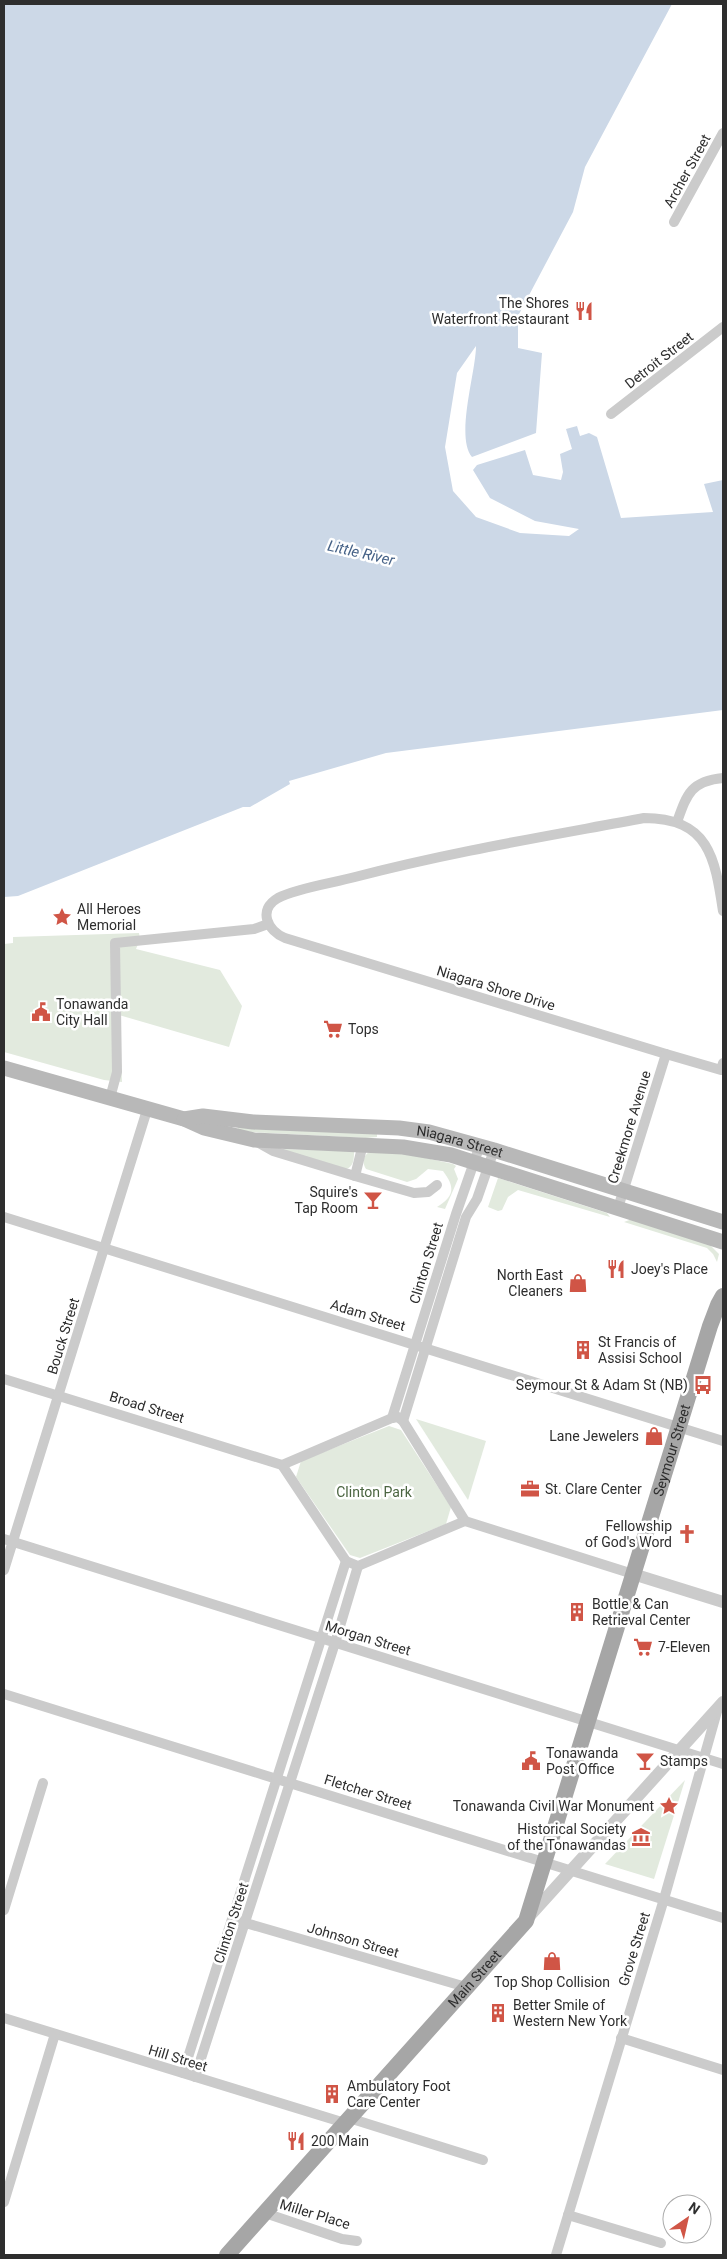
<svg xmlns="http://www.w3.org/2000/svg" width="727" height="2259" font-family="Roboto,sans-serif">
<style>
.green{fill:#e2eade}
.water{fill:#ccd8e7}
.lines{fill:none;stroke-linecap:round;stroke-linejoin:round}
.minor{stroke:#cbcbcb;stroke-width:10}
.tertiary{stroke:#cbcbcb;stroke-width:12}
.secondary{stroke:#b8b8b8;stroke-width:15}
.primary{stroke:#a6a6a6;stroke-width:16}
.labels{text-anchor:middle;stroke-width:5;stroke-linejoin:round;paint-order:stroke}
.street-label{font-size:14px;fill:#2e2e2e;stroke:#fff}
.poi-label{font-size:14px;fill:#2e2e2e;stroke:#fff;text-anchor:start}
.park-label{font-size:14px;fill:#4b6541;stroke:#fff}
.water-label{font-size:15px;font-style:italic;fill:#466287;stroke:#fff}
</style>
<rect width="100%" height="100%" fill="#fff"/>
<g class="green">
<path d="M 139,933 L 140,939 L 136,949 L 220,970 L 242,1006 L 229,1047 L 119,1015 L 122,1082 L 104,1080 L 4,1052 L 4,944 L 13,943 L 13,937 Z"/>
<path d="M 238,1127 L 377,1132 L 377,1137 L 366,1138 L 251,1132 L 237,1130 Z"/>
<path d="M 280,1149 L 354,1151 C 354,1158 354,1167 346,1169 Z"/>
<path d="M 369,1152 L 408,1154 L 453,1164 L 456,1166 L 454,1169 L 458,1179 L 445,1209 L 437,1207 C 455,1196 455,1187 443,1171 L 428,1169 L 416,1179 L 407,1182 L 366,1169 C 362,1163 363,1156 369,1152 Z"/>
<path d="M 498,1178 L 607,1213 L 610,1217 L 518,1190 L 508,1197 L 502,1210 L 498,1211 L 488,1207 Z"/>
<path d="M 632,1219 L 709,1244 L 719,1254 L 717,1262 L 713,1254 L 707,1248 L 624,1222 Z"/>
<path d="M 416,1419 L 486,1441 L 468,1500 Z"/>
<path d="M 389,1426 L 401,1430 L 451,1507 L 446,1524 L 360,1558 L 350,1555 L 296,1477 L 301,1461 Z"/>
<path d="M 685,1780 L 654,1879 L 605,1864 Z"/>
</g>
<path class="water" d="M 4,4 L 672,4 L 585,167 L 573,212 L 518,316 L 518,348 L 542,353 L 536,433 L 472,457 C 455,437 476,372 476,346 L 457,373 L 445,447 L 453,491 L 476,517 L 520,533 L 569,536 L 579,529 L 535,521 L 490,498 L 473,470 L 477,465 L 525,450 L 533,475 L 561,480 L 563,472 L 560,454 L 572,449 L 566,429 L 577,426 L 580,436 L 589,433 L 597,437 L 621,518 L 713,512 L 704,484 L 723,480 L 723,710 L 386,753 L 289,781 L 290,784 L 250,807 L 243,807 L 18,896 L 4,897 Z"/>
<g class="lines">
<g class="minor">
<path d="M 674,222 L 723,133"/>
<path d="M 611,414 L 723,327"/>
<path d="M 677,822 C 687,794 691,781 723,778"/>
<path d="M 723,911 C 715,858 709,818 644,818 C 548,836 450,852 355,877 C 333,883 297,888 278,898 C 257,910 268,931 285,938 L 666,1054 L 721,1070 L 723,1063"/>
<path d="M 110,1098 L 117,1072 L 115,943 L 254,929 L 268,924"/>
<path d="M 257,1142 L 273,1151 L 355,1176"/>
<path d="M 363,1144 L 355,1176 L 414,1193 L 428,1192 L 437,1185"/>
<path d="M 618,1208 L 666,1054"/>
<path d="M 4,1217 L 723,1441"/>
<path d="M 4,1379 L 282,1465"/>
<path d="M 392,1418 L 456,1214 L 480,1145"/>
<path d="M 403,1421 L 466,1217 L 477,1199 L 494,1150"/>
<path d="M 282,1465 L 392,1418 L 398,1417 L 403,1421 L 465,1521"/>
<path d="M 282,1465 L 346,1561 L 358,1566 L 465,1521"/>
<path d="M 465,1521 L 633,1574"/>
<path d="M 4,1539 L 723,1764"/>
<path d="M 4,1570 L 147,1110"/>
<path d="M 4,1694 L 723,1918"/>
<path d="M 4,1910 L 43,1783"/>
<path d="M 239,1921 L 466,1987"/>
<path d="M 4,2018 L 345,2123"/>
<path d="M 621,2038 L 723,2070"/>
<path d="M 183,2073 L 346,1561"/>
<path d="M 195,2077 L 335,1643 L 358,1566"/>
<path d="M 349,2118 L 483,2160"/>
<path d="M 4,2202 L 55,2034"/>
<path d="M 265,2213 L 342,2239 L 357,2241"/>
<path d="M 568,2215 L 661,2243"/>
<path d="M 556,2255 L 664,1899 L 718,1708"/>
</g>
<g class="tertiary">
<path d="M 633,1574 L 723,1602"/>
<path d="M 527,1919 L 723,1702"/>
</g>
<g class="secondary">
<path d="M 4,1068 L 184,1119 L 204,1128 L 254,1140 L 403,1147 L 451,1155 L 723,1242"/>
<path id="s1" d="M 184,1119 L 203,1116 L 253,1122 L 399,1128 L 429,1132 L 494,1150 L 723,1222"/>
</g>
<path class="primary" id="s2" d="M 227,2255 L 526,1921 L 710,1326 L 718,1305 L 723,1296"/>
</g>
<defs>
<g id="restaurant-bare" transform="scale(1.5)"><path d="M-5-6h1v4h1v-4h1v4h1v-4h1v5L-1.5 .5V6h-2V.5L-5-1ZM5-6V6H3V1.5H1.5Q1.5-4 5-6Z" fill="#d05546" stroke="#fff" stroke-width="2.5" paint-order="stroke"/></g>
<g id="sight-bare" transform="scale(1.5)"><path d="M0-6L1.8-2.2L6-1.7L2.9 1.2L3.7 5.4L0 3.3L-3.7 5.4L-2.9 1.2L-6-1.7L-1.8-2.2Z" fill="#d05546" stroke="#fff" stroke-width="2.5" paint-order="stroke"/></g>
<g id="civic-bare" transform="scale(1.5)"><path d="M-.6-6.5H3V-4.5H.6V-3L4-1V1h2V6H-6V1h2V-1L-.6-3ZM-1.2 2.5V6h2.4V2.5Z" fill="#d05546" stroke="#fff" stroke-width="2.5" paint-order="stroke"/></g>
<g id="supermarket-bare" transform="scale(1.5)"><path d="M-6-5.5h2.5l.6 2H6L4.5 2H-2.5L-4.4-4H-6ZM-1.5 3.2a1.3 1.3 0 1 0 .1 0ZM3 3.2a1.3 1.3 0 1 0 .1 0Z" fill="#d05546" stroke="#fff" stroke-width="2.5" paint-order="stroke"/></g>
<g id="bar-bare" transform="scale(1.5)"><path d="M-6-5H6L.8 .8V4.5H3.5V6h-7V4.5H-.8V.8Z" fill="#d05546" stroke="#fff" stroke-width="2.5" paint-order="stroke"/></g>
<g id="shop-bare" transform="scale(1.5)"><path d="M-5-2.5h2.3a2.7 3.5 0 0 1 5.4 0H5L5.5 6h-11ZM-1.5-2.5h3a1.5 2.3 0 0 0-3 0Z" fill="#d05546" stroke="#fff" stroke-width="2.5" paint-order="stroke"/></g>
<g id="building-bare" transform="scale(1.5)"><path d="M-4-6H4V6H1V3H-1V6H-4ZM-2.5-4.3h1.7v1.8h-1.7ZM.8-4.3h1.7v1.8H.8ZM-2.5-1h1.7V.8h-1.7ZM.8-1h1.7V.8H.8Z" fill="#d05546" stroke="#fff" stroke-width="2.5" paint-order="stroke"/></g>
<g id="bus-bare" transform="scale(1.5)"><path d="M-5-6H5V4H4V6H2V4H-2V6H-4V4H-5ZM-3.5-4V0h7V-4ZM-3.5 1.2v1.5H-2V1.2ZM2 1.2v1.5H3.5V1.2Z" fill="#d05546" stroke="#fff" stroke-width="2.5" paint-order="stroke"/></g>
<g id="office-bare" transform="scale(1.5)"><path d="M-6-3h4V-5.5h4V-3h4V5H-6ZM-1-4.5V-3h2v-1.5ZM-6 0V1H6V0Z" fill="#d05546" stroke="#fff" stroke-width="2.5" paint-order="stroke"/></g>
<g id="church-bare" transform="scale(1.5)"><path d="M-1.2-6h2.4v3.5h3.3v2.4h-3.3V6h-2.4V-.1h-3.3v-2.4h3.3Z" fill="#d05546" stroke="#fff" stroke-width="2.5" paint-order="stroke"/></g>
<g id="museum-bare" transform="scale(1.5)"><path d="M0-6L6-3V-2H-6V-3ZM-5-1h2V3h-2ZM-1-1h2V3h-2ZM3-1h2V3H3ZM-6 4H6V6H-6Z" fill="#d05546" stroke="#fff" stroke-width="2.5" paint-order="stroke"/></g>
</defs>
<g fill-rule="evenodd">
<use href="#restaurant-bare" x="584" y="311"/>
<use href="#sight-bare" x="62" y="917"/>
<use href="#civic-bare" x="41" y="1012"/>
<use href="#supermarket-bare" x="333" y="1029"/>
<use href="#bar-bare" x="373" y="1200"/>
<use href="#restaurant-bare" x="616" y="1269"/>
<use href="#shop-bare" x="578" y="1283"/>
<use href="#building-bare" x="583" y="1350"/>
<use href="#bus-bare" x="703" y="1385"/>
<use href="#shop-bare" x="654" y="1436"/>
<use href="#office-bare" x="530" y="1489"/>
<use href="#church-bare" x="687" y="1534"/>
<use href="#building-bare" x="577" y="1612"/>
<use href="#supermarket-bare" x="643" y="1647"/>
<use href="#civic-bare" x="531" y="1761"/>
<use href="#bar-bare" x="645" y="1761"/>
<use href="#sight-bare" x="669" y="1806"/>
<use href="#museum-bare" x="641" y="1837"/>
<use href="#shop-bare" x="552" y="1961"/>
<use href="#building-bare" x="498" y="2013"/>
<use href="#building-bare" x="332" y="2094"/>
<use href="#restaurant-bare" x="296" y="2141"/>
</g>
<g class="labels">
<g class="street-label">
<text transform="translate(687 171) rotate(-61)" y="5">Archer Street</text>
<text transform="translate(659 360) rotate(-38)" y="5">Detroit Street</text>
<text transform="translate(496 988) rotate(17)" y="5">Niagara Shore Drive</text>
<text transform="translate(629 1127) rotate(-73)" y="5">Creekmore Avenue</text>
<text dy="5" stroke="none"><textPath href="#s1" startOffset="278">Niagara Street</textPath></text>
<text transform="translate(426 1263) rotate(-73)" y="5">Clinton Street</text>
<text transform="translate(368 1315) rotate(17)" y="5">Adam Street</text>
<text transform="translate(63 1336) rotate(-73)" y="5">Bouck Street</text>
<text transform="translate(147 1407) rotate(17)" y="5">Broad Street</text>
<text dy="5" stroke="none"><textPath href="#s2" startOffset="941">Seymour Street</textPath></text>
<text transform="translate(368 1638) rotate(17)" y="5">Morgan Street</text>
<text transform="translate(368 1792) rotate(17)" y="5">Fletcher Street</text>
<text transform="translate(231 1923) rotate(-72)" y="5">Clinton Street</text>
<text transform="translate(353 1940) rotate(16)" y="5">Johnson Street</text>
<text transform="translate(634 1949) rotate(-73)" y="5">Grove Street</text>
<text dy="5" stroke="none"><textPath href="#s2" startOffset="371">Main Street</textPath></text>
<text transform="translate(178 2058) rotate(17)" y="5">Hill Street</text>
<text transform="translate(315 2214) rotate(17)" y="5">Miller Place</text>
</g>
<g class="poi-label">
<text x="569" y="308" text-anchor="end">The Shores<tspan x="569" dy="16">Waterfront Restaurant</tspan></text>
<text x="77" y="914">All Heroes<tspan x="77" dy="16">Memorial</tspan></text>
<text x="56" y="1009">Tonawanda<tspan x="56" dy="16">City Hall</tspan></text>
<text x="348" y="1034">Tops</text>
<text x="358" y="1197" text-anchor="end">Squire's<tspan x="358" dy="16">Tap Room</tspan></text>
<text x="631" y="1274">Joey's Place</text>
<text x="563" y="1280" text-anchor="end">North East<tspan x="563" dy="16">Cleaners</tspan></text>
<text x="598" y="1347">St Francis of<tspan x="598" dy="16">Assisi School</tspan></text>
<text x="688" y="1390" text-anchor="end">Seymour St &amp; Adam St (NB)</text>
<text x="639" y="1441" text-anchor="end">Lane Jewelers</text>
<text x="545" y="1494">St. Clare Center</text>
<text x="672" y="1531" text-anchor="end">Fellowship<tspan x="672" dy="16">of God's Word</tspan></text>
<text x="592" y="1609">Bottle &amp; Can<tspan x="592" dy="16">Retrieval Center</tspan></text>
<text x="658" y="1652">7-Eleven</text>
<text x="546" y="1758">Tonawanda<tspan x="546" dy="16">Post Office</tspan></text>
<text x="660" y="1766">Stamps</text>
<text x="654" y="1811" text-anchor="end">Tonawanda Civil War Monument</text>
<text x="626" y="1834" text-anchor="end">Historical Society<tspan x="626" dy="16">of the Tonawandas</tspan></text>
<text x="552" y="1987" text-anchor="middle">Top Shop Collision</text>
<text x="513" y="2010">Better Smile of<tspan x="513" dy="16">Western New York</tspan></text>
<text x="347" y="2091">Ambulatory Foot<tspan x="347" dy="16">Care Center</tspan></text>
<text x="311" y="2146">200 Main</text>
</g>
<g class="park-label">
<text x="374" y="1497">Clinton Park</text>
</g>
<g class="water-label">
<text transform="translate(361 553) rotate(13)" y="5">Little River</text>
</g>
</g>
<rect width="727" height="2259" fill="none" stroke="#2e2e2e" stroke-width="10"/>
<g transform="translate(687 2219) rotate(34)"><circle r="24" fill="#ffffff" stroke="#ababab"/>
<path d="M0-4L9 19L0 12L-9 19Z" fill="#d05546"/>
<text y="-8" font-size="14" font-weight="bold" text-anchor="middle" fill="#2e2e2e">N</text>
</g>
</svg>
